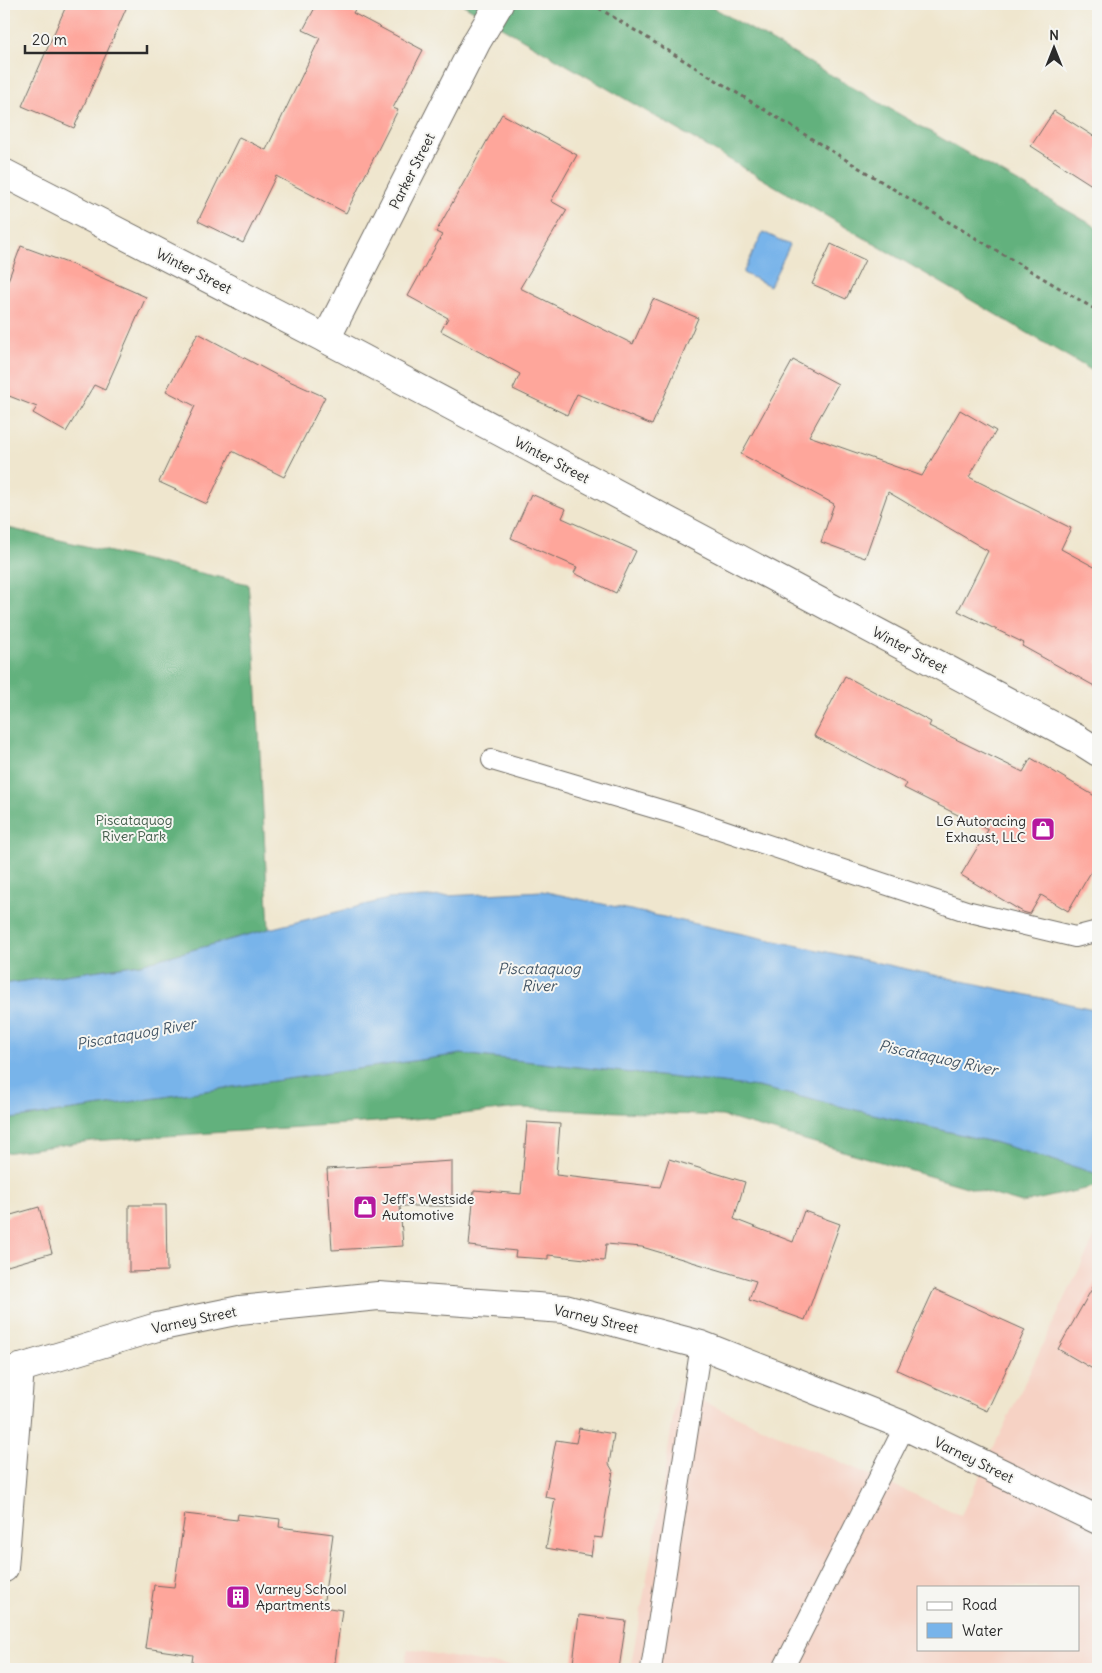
<svg xmlns="http://www.w3.org/2000/svg" width="1102" height="1673" font-family="Delius,sans-serif">
<style>
.built{fill:#f6d2c4;fill-rule:evenodd}
.forest{fill:#62b17d;stroke:#466e54}
.water{fill:#78b4ea;stroke:#52708a}
.building{fill:#fea69b}
.lines{fill:none;stroke-linecap:round;stroke-linejoin:round}
.service-casing{stroke:#706c64;stroke-width:22}
.minor-casing{stroke:#706c64;stroke-width:30}
.secondary-casing{stroke:#706c64;stroke-width:30}
.path{stroke:#706c64;stroke-width:3;stroke-dasharray:4 4;stroke-linecap:butt}
.service{stroke:#fff;stroke-width:20}
.minor{stroke:#fff;stroke-width:28}
.secondary{stroke:#fff;stroke-width:28}
.labels{text-anchor:middle;stroke-width:4;stroke-linejoin:round;paint-order:stroke}
.street-label{font-size:14px;fill:#2b2b2b;stroke:#f6f6f2}
.park-label{font-size:14px;fill:#425c4a;stroke:#f6f6f2}
.poi-label{font-size:14px;fill:#2b2b2b;stroke:#f6f6f2;text-anchor:start}
.water-label{font-size:15px;font-style:italic;fill:#425464;stroke:#f6f6f2}
</style>
<rect width="100%" height="100%" fill="#f6f6f2"/>
<filter id="ink" filterUnits="userSpaceOnUse"><feTurbulence type="fractalNoise" baseFrequency=".02" numOctaves="2"/><feDisplacementMap in="SourceGraphic" scale="10" xChannelSelector="R" yChannelSelector="G"/><feConvolveMatrix kernelMatrix="1 2 1 2 8 2 1 2 1" color-interpolation-filters="sRGB"/></filter>
<filter id="wash" filterUnits="userSpaceOnUse"><feTurbulence type="fractalNoise" baseFrequency=".0096" numOctaves="4" result="noise"/><feDisplacementMap in="SourceGraphic" scale="20" xChannelSelector="R" yChannelSelector="G"/><feGaussianBlur stdDeviation="1.12" result="paint"/><feColorMatrix in="noise" values="0 0 0 0 0 0 0 0 0 0 0 0 0 0 0 0 0 1.4 0 .05"/><feComposite in="paint" operator="in"/></filter>
<g filter="url(#wash)">
<rect width="100%" height="100%" fill="#efe6ce"/>
<g class="built">
<path d="M 1098,1230 L 1098,1669 L 630,1669 L 658,1518 L 677,1390 L 961,1515 ZM 918,1587 L 1078,1587 L 1078,1649 L 918,1649 Z"/>
<path d="M 408,1649 L 480,1662 L 536,1669 L 405,1669 Z"/>
</g>
<g class="forest">
<path d="M 462,4 L 707,4 L 1098,228 L 1098,374 Z"/>
<path d="M 4,527 L 248,584 L 255,656 L 269,929 L 141,964 L 4,984 Z"/>
<path d="M 461,1054 L 758,1087 L 997,1143 L 1098,1174 L 1098,1186 L 1022,1203 L 722,1116 L 520,1108 L 405,1120 L 91,1141 L 4,1153 L 4,1120 Z"/>
</g>
<g class="water">
<path d="M 763,232 L 790,245 L 770,286 L 743,273 Z"/>
<path d="M 542,891 L 1098,1010 L 1098,1174 L 997,1143 L 758,1087 L 461,1054 L 4,1120 L 4,984 L 141,964 L 269,929 L 388,899 Z"/>
</g>
<g id="blocks">
<g class="building">
<path d="M 67,4 L 128,4 L 74,128 L 22,106 Z"/>
<path d="M 317,4 L 358,4 L 353,13 L 423,50 L 393,108 L 398,110 L 346,213 L 276,176 L 243,243 L 198,221 L 239,137 L 266,150 L 320,38 L 303,30 Z"/>
<path d="M 1054,111 L 1098,139 L 1098,189 L 1031,146 Z"/>
<path d="M 502,114 L 577,155 L 551,201 L 567,210 L 520,288 L 633,344 L 653,299 L 698,318 L 652,425 L 577,394 L 567,415 L 513,389 L 520,374 L 441,331 L 448,318 L 408,296 L 442,235 L 436,232 Z"/>
<path d="M 831,244 L 865,260 L 846,299 L 812,284 Z"/>
<path d="M 21,246 L 73,265 L 146,297 L 105,390 L 94,385 L 66,432 L 33,413 L 37,407 L 4,394 L 4,291 Z"/>
<path d="M 198,333 L 278,376 L 325,397 L 284,477 L 232,451 L 207,504 L 159,482 L 195,406 L 166,391 Z"/>
<path d="M 793,360 L 838,384 L 809,436 L 922,476 L 960,410 L 996,431 L 969,477 L 1071,528 L 1061,549 L 1098,569 L 1098,688 L 1022,646 L 1024,643 L 958,611 L 988,551 L 888,492 L 865,558 L 821,542 L 834,504 L 741,454 Z"/>
<path d="M 531,494 L 566,509 L 562,518 L 636,551 L 616,593 L 574,573 L 577,567 L 511,538 Z"/>
<path d="M 845,676 L 931,722 L 929,726 L 1023,772 L 1031,758 L 1098,798 L 1098,860 L 1068,911 L 1041,895 L 1030,914 L 1023,912 L 961,875 L 988,830 L 904,788 L 907,784 L 814,736 Z"/>
<path d="M 527,1122 L 560,1124 L 556,1175 L 660,1187 L 669,1159 L 745,1182 L 734,1219 L 793,1242 L 804,1211 L 840,1224 L 805,1320 L 749,1300 L 756,1281 L 642,1247 L 606,1244 L 604,1261 L 548,1255 L 548,1259 L 515,1257 L 516,1251 L 469,1246 L 474,1190 L 521,1194 Z"/>
<path d="M 452,1161 L 452,1206 L 400,1206 L 403,1246 L 332,1250 L 327,1169 Z"/>
<path d="M 129,1205 L 166,1205 L 167,1271 L 129,1272 Z"/>
<path d="M 39,1207 L 52,1253 L 4,1267 L 4,1217 Z"/>
<path d="M 1098,1278 L 1098,1372 L 1058,1349 Z"/>
<path d="M 934,1289 L 1025,1330 L 987,1411 L 897,1370 Z"/>
<path d="M 579,1428 L 614,1434 L 609,1464 L 613,1471 L 602,1538 L 594,1537 L 591,1556 L 546,1548 L 555,1499 L 545,1497 L 556,1440 L 576,1443 Z"/>
<path d="M 185,1514 L 237,1520 L 238,1514 L 280,1519 L 279,1527 L 333,1534 L 323,1607 L 342,1610 L 334,1669 L 191,1669 L 193,1655 L 145,1648 L 154,1585 L 174,1587 Z"/>
<path d="M 579,1615 L 626,1621 L 619,1669 L 573,1663 Z"/>
</g>
</g>
</g>
<g filter="url(#ink)">
<use href="#blocks" fill-opacity="0" stroke="#706c64" stroke-width="1"/>
<g class="lines">
<g class="service-casing">
<g id="service">
<path d="M 492,760 L 678,815 L 966,911 L 1075,937 L 1098,931"/>
<path d="M 651,1669 L 701,1345"/>
<path d="M 783,1669 L 905,1426"/>
</g>
</g>
<g class="minor-casing">
<g id="minor">
<path d="M 4,173 L 326,339 L 1076,738 L 1098,752"/>
<path d="M 326,339 L 477,41 L 499,4"/>
<path d="M 4,1568 L 20,1368"/>
</g>
</g>
<g class="secondary-casing">
<path id="secondary" d="M 4,1373 L 157,1327 L 240,1310 L 378,1296 L 565,1309 L 701,1345 L 793,1381 L 905,1426 L 1098,1520"/>
</g>
<path class="path" d="M 592,4 L 900,193 L 1098,311"/>
<use href="#service" class="service"/>
<use href="#minor" class="minor"/>
<use href="#secondary" class="secondary"/>
</g>
</g>
<defs>
<g id="shop-square" transform="scale(1.25)"><rect x="-9" y="-9" width="18" height="18" rx="4" fill="#b5179e" stroke="#f6f6f2"/><path d="M-5-2.5h2.3a2.7 3.5 0 0 1 5.4 0H5L5.5 6h-11ZM-1.5-2.5h3a1.5 2.3 0 0 0-3 0Z" fill="#fff"/></g>
<g id="building-square" transform="scale(1.25)"><rect x="-9" y="-9" width="18" height="18" rx="4" fill="#b5179e" stroke="#f6f6f2"/><path d="M-4-6H4V6H1V3H-1V6H-4ZM-2.5-4.3h1.7v1.8h-1.7ZM.8-4.3h1.7v1.8H.8ZM-2.5-1h1.7V.8h-1.7ZM.8-1h1.7V.8H.8Z" fill="#fff"/></g>
</defs>
<g fill-rule="evenodd">
<use href="#shop-square" x="1043" y="829"/>
<use href="#shop-square" x="365" y="1207"/>
<use href="#building-square" x="238" y="1597"/>
</g>
<g class="labels">
<g class="street-label">
<text transform="translate(412 171) rotate(-63)" y="5">Parker Street</text>
<text transform="translate(194 271) rotate(27)" y="5">Winter Street</text>
<text transform="translate(552 460) rotate(28)" y="5">Winter Street</text>
<text transform="translate(910 650) rotate(28)" y="5">Winter Street</text>
<text transform="translate(596 1319) rotate(13)" y="5">Varney Street</text>
<text transform="translate(194 1320) rotate(-12)" y="5">Varney Street</text>
<text transform="translate(974 1460) rotate(26)" y="5">Varney Street</text>
</g>
<g class="park-label">
<text x="134" y="825">Piscataquog<tspan x="134" dy="16">River Park</tspan></text>
</g>
<g class="poi-label">
<text x="1026" y="826" text-anchor="end">LG Autoracing<tspan x="1026" dy="16">Exhaust, LLC</tspan></text>
<text x="382" y="1204">Jeff's Westside<tspan x="382" dy="16">Automotive</tspan></text>
<text x="256" y="1594">Varney School<tspan x="256" dy="16">Apartments</tspan></text>
</g>
<g class="water-label">
<text x="539" y="974">Piscataquog<tspan x="539" dy="17">River</tspan></text>
<text transform="translate(136 1034) rotate(-10)" y="5">Piscataquog River</text>
<text transform="translate(938 1058) rotate(12)" y="5">Piscataquog River</text>
</g>
</g>
<rect width="1102" height="1673" fill="none" stroke="#f6f6f2" stroke-width="20"/>
<rect x="917" y="1586" width="162" height="65" fill="#f6f6f2" stroke="#a5a5a2"/>
<rect x="927" y="1602" width="25" height="8" fill="#ffffff" stroke="#a5a5a2"/>
<text x="962" y="1610" font-size="15" fill="#2b2b2b">Road</text>
<rect x="927" y="1623" width="25" height="15" fill="#78b4ea" stroke="#a5a5a2"/>
<text x="962" y="1636" font-size="15" fill="#2b2b2b">Water</text>
<g transform="translate(1054 48)" stroke="#f6f6f2" stroke-width="4" paint-order="stroke">
<path d="M0-4L9 19L0 12L-9 19Z" fill="#2b2b2b"/>
<text y="-8" font-size="14" font-weight="bold" text-anchor="middle" fill="#2b2b2b">N</text>
</g>
<path d="M25 45v8h122v-8" fill="none" stroke="#2b2b2b" stroke-width="2.5"/>
<text x="32" y="45" font-size="15" fill="#2b2b2b" stroke="#f6f6f2" stroke-width="4" paint-order="stroke">20 m</text>
</svg>
